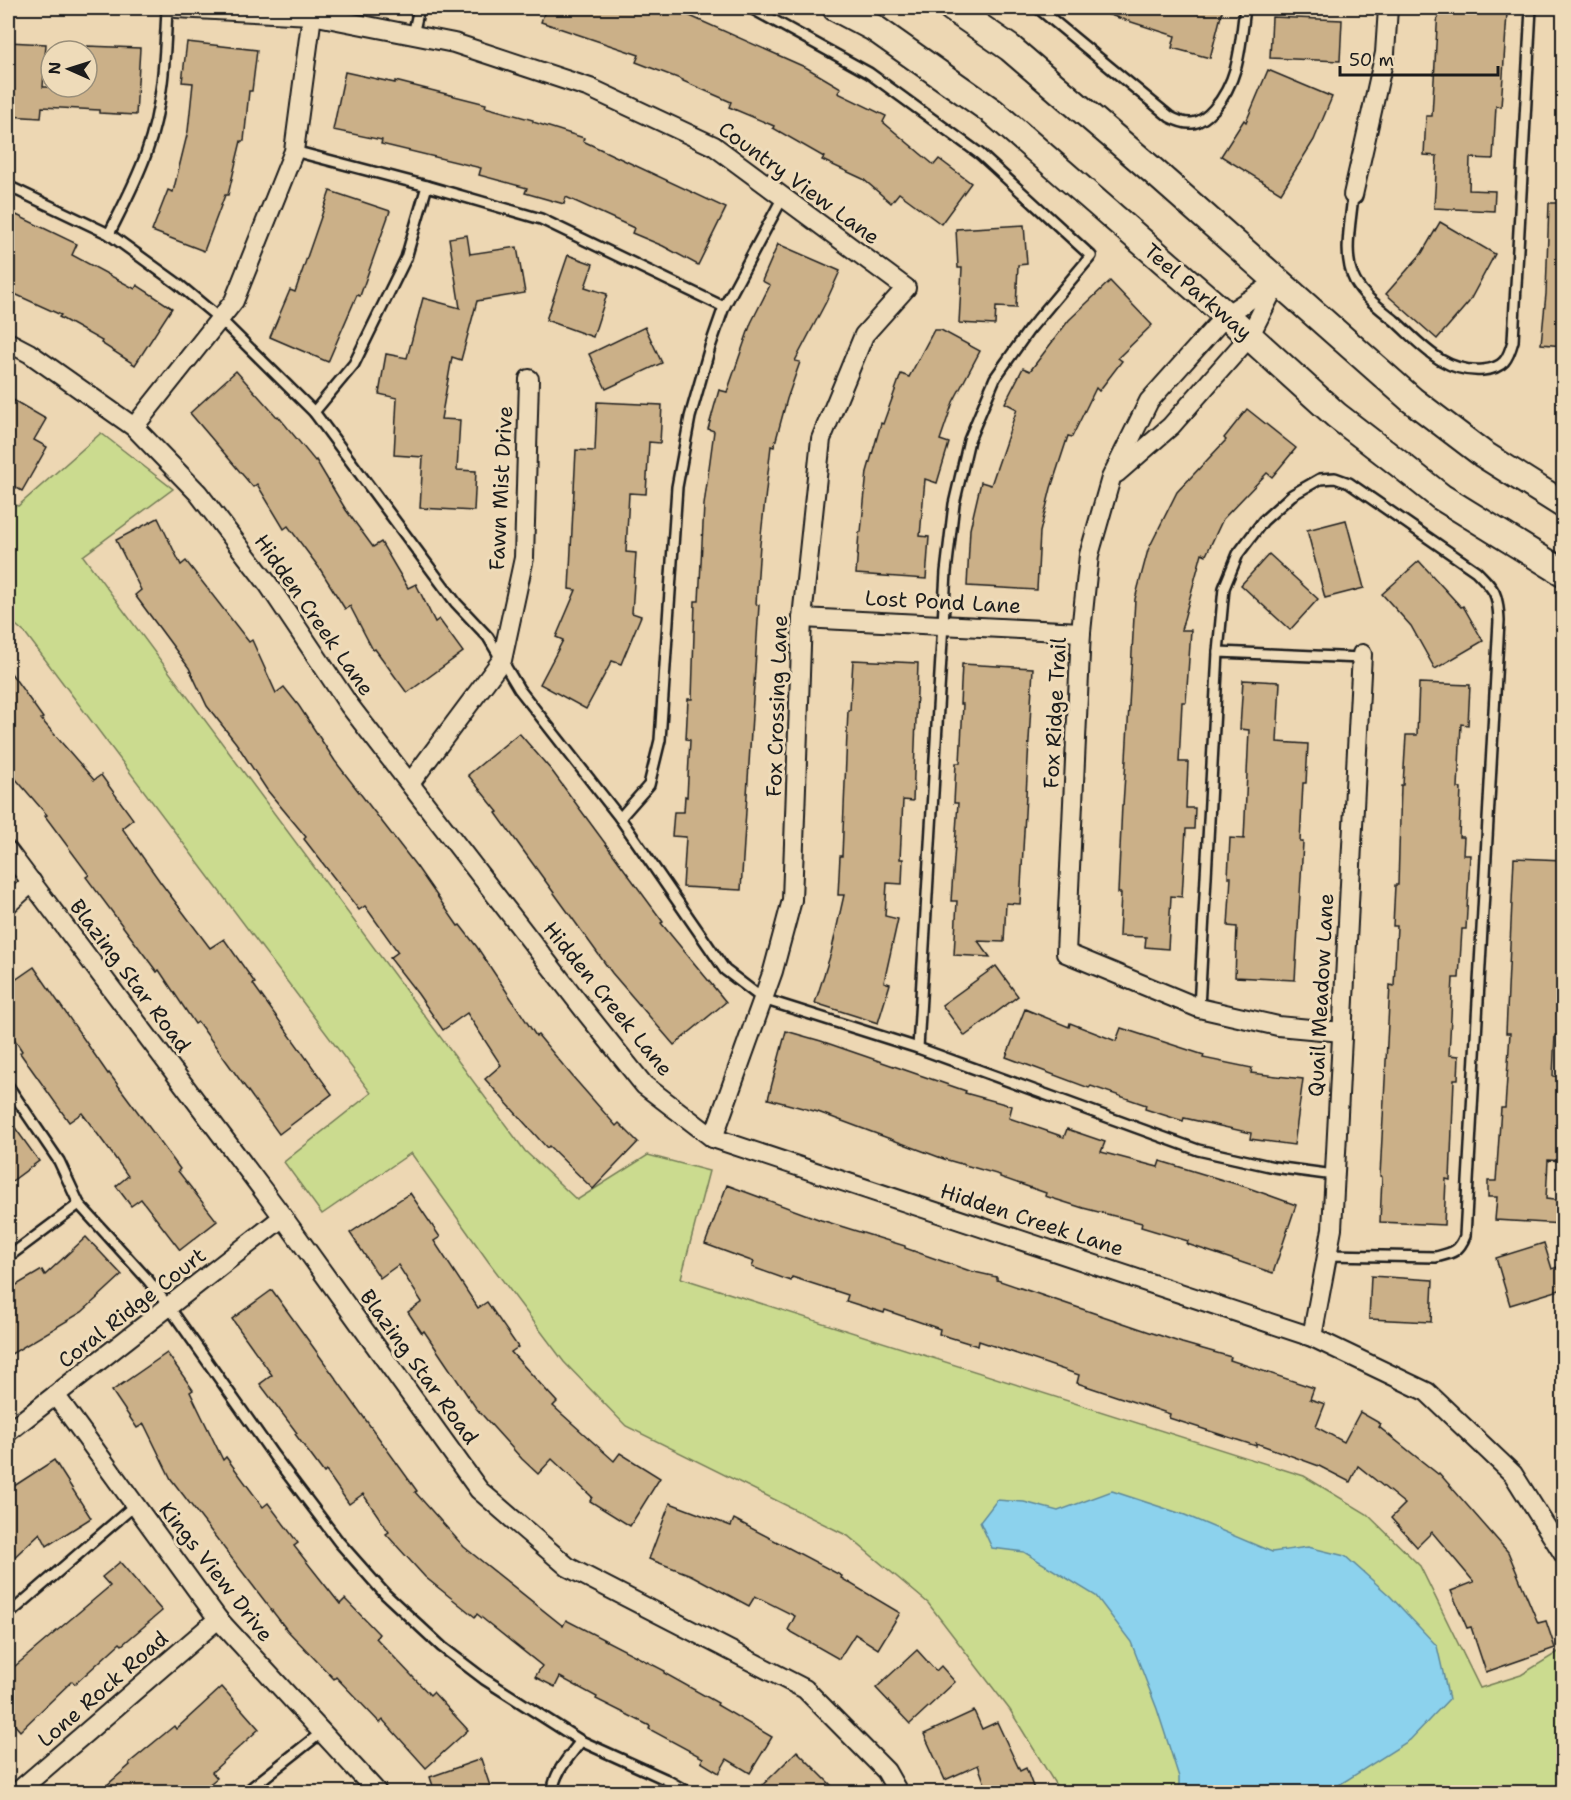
<svg xmlns="http://www.w3.org/2000/svg" width="1571" height="1800" font-family="'Shantell Sans',sans-serif">
<style>
.green{fill:#cbdb8f;stroke:#747c56;stroke-width:1.5}
.water{fill:#8cd2ed;stroke:#5f8999;stroke-width:1.5}
.building{fill:#cbb088;stroke:#1c1c1c;stroke-width:1.5}
.lines{fill:none;stroke-linecap:round;stroke-linejoin:round}
.lane-casing{stroke:#1c1c1c;stroke-width:14}
.street-casing{stroke:#1c1c1c;stroke-width:22}
.secondary-casing{stroke:#1c1c1c;stroke-width:30}
.lane{stroke:#eedbb9;stroke-width:9}
.street{stroke:#eedbb9;stroke-width:18}
.secondary{stroke:#eedbb9;stroke-width:26}
.labels{text-anchor:middle;stroke-width:6;stroke-linejoin:round;paint-order:stroke}
.street-label{font-size:21px;fill:#1c1c1c;stroke:#eedbb9}
</style>
<rect width="100%" height="100%" fill="#edd7b3"/>
<filter id="ink" filterUnits="userSpaceOnUse"><feTurbulence type="fractalNoise" baseFrequency=".0167" numOctaves="2"/><feDisplacementMap in="SourceGraphic" scale="12" xChannelSelector="R" yChannelSelector="G"/><feConvolveMatrix kernelMatrix="1 2 1 2 8 2 1 2 1" color-interpolation-filters="sRGB"/></filter>
<g filter="url(#ink)">
<path class="green" d="M 101,433 L 173,489 L 83,556 L 525,1151 L 577,1200 L 648,1155 L 709,1171 L 681,1278 L 1304,1476 L 1367,1514 L 1420,1566 L 1480,1688 L 1521,1675 L 1563,1649 L 1563,1792 L 1060,1792 L 1010,1710 L 928,1603 L 848,1536 L 626,1426 L 564,1362 L 488,1261 L 411,1153 L 322,1214 L 284,1162 L 371,1093 L 26,634 L 8,618 L 8,501 L 18,506 Z"/>
<path class="water" d="M 1112,1491 L 1185,1515 L 1272,1552 L 1308,1547 L 1345,1556 L 1390,1596 L 1437,1646 L 1449,1699 L 1410,1740 L 1328,1792 L 1179,1792 L 1179,1777 L 1157,1709 L 1131,1642 L 1096,1596 L 1024,1552 L 992,1548 L 980,1522 L 997,1500 L 1024,1502 L 1058,1511 Z"/>
<g class="building">
<path d="M 546,8 L 682,8 L 681,12 L 807,68 L 841,88 L 838,93 L 886,116 L 883,122 L 934,165 L 939,159 L 971,183 L 941,224 L 899,193 L 891,203 L 863,179 L 822,160 L 824,157 L 773,128 L 774,126 L 729,107 L 731,102 L 683,81 L 683,80 L 636,62 L 639,55 L 541,22 Z"/>
<path d="M 1097,8 L 1223,8 L 1210,58 L 1172,48 L 1175,36 L 1097,11 Z"/>
<path d="M 1438,9 L 1507,13 L 1501,107 L 1496,106 L 1493,159 L 1470,158 L 1469,190 L 1495,191 L 1494,211 L 1434,208 L 1437,156 L 1424,155 L 1426,116 L 1432,116 Z"/>
<path d="M 1272,17 L 1342,20 L 1340,61 L 1270,58 Z"/>
<path d="M 8,42 L 46,44 L 43,87 L 87,87 L 87,46 L 140,48 L 136,115 L 99,113 L 99,110 L 42,107 L 41,118 L 8,116 Z"/>
<path d="M 187,42 L 257,50 L 252,91 L 249,91 L 244,141 L 241,141 L 228,195 L 225,195 L 204,251 L 152,231 L 168,190 L 173,192 L 188,131 L 193,83 L 182,82 Z"/>
<path d="M 1268,70 L 1332,97 L 1314,140 L 1281,193 L 1221,156 L 1244,120 L 1246,122 Z"/>
<path d="M 345,72 L 395,83 L 395,81 L 486,104 L 485,107 L 533,120 L 533,122 L 584,138 L 583,141 L 726,208 L 698,265 L 663,246 L 632,233 L 634,228 L 566,197 L 564,204 L 525,193 L 527,188 L 479,175 L 481,168 L 381,144 L 382,140 L 333,130 Z"/>
<path d="M 330,191 L 390,211 L 360,296 L 357,295 L 328,362 L 270,337 L 290,290 L 295,292 Z"/>
<path d="M 1549,203 L 1563,203 L 1563,346 L 1541,344 L 1546,294 Z"/>
<path d="M 8,211 L 77,244 L 72,255 L 135,289 L 137,285 L 172,308 L 135,365 L 101,343 L 102,341 L 59,317 L 61,315 L 8,291 Z"/>
<path d="M 1440,222 L 1495,254 L 1469,302 L 1437,339 L 1386,294 L 1422,253 Z"/>
<path d="M 1024,225 L 1027,264 L 1018,265 L 1016,308 L 996,307 L 995,325 L 959,323 L 962,268 L 958,268 L 956,229 Z"/>
<path d="M 467,235 L 470,254 L 517,247 L 525,293 L 477,301 L 461,360 L 452,357 L 441,419 L 460,420 L 457,470 L 476,471 L 474,511 L 420,508 L 423,457 L 394,455 L 397,398 L 379,394 L 386,354 L 407,358 L 423,298 L 460,308 L 449,238 Z"/>
<path d="M 778,244 L 840,271 L 826,302 L 795,361 L 800,362 L 787,399 L 774,447 L 771,446 L 760,544 L 756,604 L 759,605 L 741,890 L 683,887 L 686,837 L 672,836 L 674,812 L 684,812 L 685,796 L 687,797 L 690,740 L 686,739 L 688,699 L 692,699 L 695,601 L 699,601 L 704,505 L 714,431 L 708,429 L 719,390 L 727,392 L 751,323 L 770,285 L 762,281 Z"/>
<path d="M 568,255 L 593,264 L 585,287 L 607,294 L 593,337 L 546,320 Z"/>
<path d="M 1110,281 L 1152,325 L 1118,358 L 1122,361 L 1099,391 L 1096,388 L 1072,437 L 1068,436 L 1051,488 L 1040,532 L 1037,590 L 967,586 L 970,529 L 981,482 L 991,485 L 1017,409 L 1005,403 L 1023,368 L 1030,371 L 1069,320 Z"/>
<path d="M 645,327 L 662,363 L 606,389 L 589,354 Z"/>
<path d="M 934,330 L 941,330 L 980,351 L 953,402 L 940,440 L 949,443 L 937,483 L 925,479 L 920,536 L 929,537 L 926,579 L 856,574 L 859,532 L 861,532 L 867,472 L 881,423 L 883,424 L 901,374 L 909,377 Z"/>
<path d="M 236,371 L 277,417 L 278,416 L 315,461 L 316,460 L 346,510 L 373,547 L 381,542 L 408,588 L 416,584 L 435,622 L 439,619 L 463,652 L 407,693 L 375,649 L 373,650 L 350,606 L 345,609 L 320,569 L 288,526 L 284,529 L 257,484 L 253,487 L 190,413 Z"/>
<path d="M 8,397 L 46,419 L 34,440 L 47,447 L 22,491 L 8,483 Z"/>
<path d="M 597,402 L 662,405 L 660,443 L 649,442 L 646,494 L 629,493 L 626,552 L 636,553 L 632,613 L 641,616 L 621,664 L 612,661 L 586,709 L 540,684 L 563,640 L 556,637 L 576,590 L 569,589 L 576,450 L 595,451 Z"/>
<path d="M 1247,409 L 1296,448 L 1272,477 L 1267,473 L 1223,519 L 1206,555 L 1202,553 L 1181,630 L 1191,630 L 1186,702 L 1182,702 L 1179,762 L 1188,762 L 1186,808 L 1195,808 L 1194,829 L 1186,829 L 1182,897 L 1171,896 L 1168,949 L 1145,947 L 1146,937 L 1119,936 L 1121,893 L 1118,893 L 1122,805 L 1123,805 L 1126,759 L 1135,599 L 1148,550 L 1177,492 L 1226,440 L 1224,438 Z"/>
<path d="M 158,518 L 181,565 L 186,561 L 249,642 L 252,640 L 276,693 L 284,687 L 299,706 L 335,761 L 417,867 L 458,926 L 460,925 L 477,947 L 536,1036 L 538,1035 L 573,1077 L 616,1126 L 619,1123 L 638,1142 L 593,1189 L 549,1146 L 547,1148 L 485,1079 L 501,1065 L 467,1013 L 443,1030 L 418,994 L 390,958 L 398,952 L 365,906 L 359,910 L 304,839 L 306,837 L 267,790 L 236,743 L 207,706 L 189,668 L 135,595 L 141,590 L 116,540 Z"/>
<path d="M 1346,520 L 1364,588 L 1325,598 L 1307,530 Z"/>
<path d="M 1269,554 L 1318,599 L 1290,630 L 1241,585 Z"/>
<path d="M 1419,561 L 1461,607 L 1463,606 L 1483,641 L 1435,669 L 1411,626 L 1382,594 Z"/>
<path d="M 853,660 L 918,663 L 913,801 L 903,800 L 900,859 L 903,859 L 902,884 L 887,883 L 885,916 L 898,919 L 884,982 L 890,984 L 878,1023 L 815,1003 L 831,953 L 844,895 L 838,895 L 840,856 L 842,856 L 848,710 L 850,710 Z"/>
<path d="M 962,664 L 1033,668 L 1020,904 L 1006,903 L 1004,942 L 978,941 L 990,957 L 954,955 L 957,901 L 951,901 L 958,803 L 954,803 L 956,763 L 960,763 L 963,704 L 960,704 Z"/>
<path d="M 8,669 L 43,718 L 41,719 L 94,780 L 101,775 L 133,819 L 122,828 L 161,883 L 210,948 L 224,939 L 255,983 L 253,984 L 332,1094 L 279,1134 L 198,1022 L 195,1024 L 159,970 L 157,972 L 86,877 L 89,875 L 45,816 L 47,815 L 8,770 Z"/>
<path d="M 1243,680 L 1280,682 L 1277,742 L 1308,744 L 1306,783 L 1303,783 L 1300,842 L 1303,842 L 1295,980 L 1235,977 L 1237,927 L 1228,926 L 1231,877 L 1228,877 L 1230,838 L 1244,839 L 1249,730 L 1240,729 Z"/>
<path d="M 1419,683 L 1470,685 L 1468,725 L 1461,724 L 1458,788 L 1461,788 L 1459,837 L 1464,837 L 1463,855 L 1470,855 L 1466,929 L 1462,929 L 1459,978 L 1453,978 L 1449,1055 L 1459,1056 L 1458,1079 L 1454,1079 L 1450,1180 L 1446,1179 L 1444,1225 L 1380,1222 L 1382,1177 L 1380,1176 L 1390,985 L 1394,986 L 1397,926 L 1393,926 L 1395,885 L 1398,885 L 1401,785 L 1403,785 L 1406,735 L 1417,735 Z"/>
<path d="M 519,733 L 552,771 L 663,922 L 661,923 L 726,1002 L 674,1045 L 612,973 L 496,813 L 498,812 L 468,775 Z"/>
<path d="M 1514,858 L 1563,860 L 1561,951 L 1563,951 L 1563,1036 L 1555,1035 L 1553,1076 L 1563,1077 L 1563,1161 L 1548,1160 L 1546,1199 L 1563,1201 L 1563,1224 L 1495,1220 L 1497,1197 L 1488,1197 L 1488,1181 L 1496,1181 L 1501,1108 L 1505,1108 L 1510,1033 L 1506,1033 Z"/>
<path d="M 996,966 L 1018,996 L 965,1036 L 942,1005 Z"/>
<path d="M 34,967 L 108,1074 L 109,1073 L 180,1169 L 178,1171 L 217,1221 L 180,1250 L 141,1199 L 131,1206 L 116,1186 L 128,1176 L 113,1155 L 82,1113 L 69,1122 L 20,1053 L 22,1051 L 8,1029 L 8,985 Z"/>
<path d="M 1025,1009 L 1069,1027 L 1070,1023 L 1116,1041 L 1121,1028 L 1204,1055 L 1203,1058 L 1252,1068 L 1251,1073 L 1303,1079 L 1294,1145 L 1250,1139 L 1251,1133 L 1184,1118 L 1183,1121 L 1145,1109 L 1146,1105 L 1091,1086 L 1089,1088 L 1006,1057 Z"/>
<path d="M 786,1031 L 821,1041 L 966,1091 L 965,1093 L 1012,1106 L 1009,1118 L 1064,1137 L 1067,1129 L 1105,1142 L 1101,1152 L 1158,1167 L 1160,1161 L 1246,1187 L 1296,1205 L 1273,1273 L 1187,1244 L 1188,1241 L 1141,1227 L 1142,1223 L 1083,1208 L 1045,1196 L 1046,1193 L 1000,1177 L 1000,1175 L 944,1159 L 818,1112 L 768,1099 Z"/>
<path d="M 8,1118 L 39,1161 L 8,1184 Z"/>
<path d="M 727,1185 L 821,1220 L 905,1246 L 905,1248 L 970,1271 L 997,1277 L 997,1280 L 1182,1343 L 1231,1357 L 1230,1360 L 1314,1388 L 1310,1399 L 1325,1404 L 1316,1427 L 1344,1442 L 1360,1412 L 1381,1424 L 1379,1427 L 1438,1474 L 1439,1473 L 1508,1552 L 1538,1623 L 1546,1621 L 1555,1648 L 1486,1672 L 1471,1627 L 1467,1628 L 1451,1591 L 1474,1582 L 1432,1532 L 1417,1547 L 1391,1518 L 1405,1504 L 1358,1466 L 1350,1482 L 1319,1466 L 1256,1443 L 1256,1446 L 1169,1418 L 1170,1414 L 1077,1383 L 1079,1375 L 979,1341 L 978,1346 L 939,1334 L 940,1329 L 885,1310 L 884,1313 L 846,1301 L 848,1295 L 792,1277 L 791,1281 L 752,1267 L 754,1262 L 705,1244 Z"/>
<path d="M 410,1193 L 440,1237 L 434,1241 L 478,1308 L 487,1302 L 518,1347 L 511,1352 L 557,1402 L 553,1406 L 614,1461 L 620,1453 L 660,1478 L 630,1526 L 590,1501 L 592,1497 L 552,1459 L 538,1474 L 522,1459 L 476,1408 L 424,1331 L 422,1333 L 408,1312 L 422,1302 L 398,1265 L 380,1278 L 350,1233 Z"/>
<path d="M 86,1237 L 122,1275 L 82,1312 L 8,1356 L 8,1290 L 42,1270 L 45,1275 Z"/>
<path d="M 1544,1243 L 1552,1269 L 1563,1265 L 1563,1289 L 1510,1305 L 1496,1258 Z"/>
<path d="M 1371,1276 L 1433,1280 L 1431,1322 L 1369,1319 Z"/>
<path d="M 272,1290 L 417,1491 L 415,1492 L 464,1547 L 563,1626 L 566,1620 L 665,1671 L 664,1673 L 718,1703 L 717,1705 L 772,1737 L 750,1773 L 727,1759 L 719,1773 L 701,1762 L 703,1758 L 649,1729 L 650,1726 L 596,1699 L 597,1697 L 560,1677 L 555,1687 L 535,1677 L 542,1666 L 477,1614 L 475,1617 L 425,1577 L 386,1534 L 389,1532 L 363,1494 L 349,1504 L 326,1471 L 324,1473 L 295,1434 L 297,1433 L 260,1384 L 272,1375 L 232,1319 Z"/>
<path d="M 167,1353 L 193,1390 L 190,1392 L 223,1460 L 226,1457 L 263,1507 L 268,1503 L 298,1543 L 294,1546 L 340,1604 L 345,1599 L 379,1634 L 376,1638 L 430,1695 L 433,1692 L 468,1730 L 426,1768 L 383,1720 L 380,1723 L 336,1677 L 334,1679 L 287,1630 L 171,1479 L 144,1424 L 137,1428 L 112,1391 Z"/>
<path d="M 54,1460 L 91,1518 L 47,1546 L 40,1533 L 8,1563 L 8,1490 Z"/>
<path d="M 670,1503 L 731,1526 L 734,1519 L 842,1576 L 841,1578 L 900,1613 L 878,1649 L 855,1634 L 839,1659 L 788,1630 L 795,1616 L 755,1596 L 749,1606 L 691,1575 L 649,1559 Z"/>
<path d="M 120,1562 L 162,1611 L 122,1645 L 120,1643 L 75,1684 L 72,1681 L 20,1731 L 8,1717 L 8,1672 L 110,1586 L 102,1577 Z"/>
<path d="M 917,1650 L 936,1671 L 941,1666 L 955,1682 L 910,1724 L 876,1688 Z"/>
<path d="M 222,1687 L 259,1729 L 212,1772 L 217,1778 L 200,1792 L 99,1792 L 130,1765 L 129,1763 L 174,1726 L 176,1729 Z"/>
<path d="M 974,1711 L 982,1729 L 997,1722 L 1020,1771 L 1026,1768 L 1035,1792 L 988,1792 L 978,1765 L 945,1780 L 924,1734 Z"/>
<path d="M 797,1751 L 838,1792 L 755,1792 L 773,1775 Z"/>
<path d="M 481,1759 L 492,1792 L 435,1792 L 430,1777 Z"/>
</g>
<g class="lines">
<g class="lane-casing">
<g id="lane">
<path d="M 751,8 L 869,73 L 980,154 L 1091,256 L 1029,330 L 995,378 L 969,440 L 954,504 L 946,572 L 918,1048"/>
<path d="M 1038,8 L 1170,117 C 1189,127 1200,125 1214,109 C 1240,79 1240,45 1245,8"/>
<path d="M 413,35 L 419,8"/>
<path d="M 294,151 L 427,186 L 541,219 L 724,307"/>
<path d="M 8,186 L 109,234 L 178,284 L 220,319 L 314,412 L 456,603 L 488,637 L 519,689 L 620,818 L 725,970 L 763,999 L 918,1048 L 1198,1150 L 1274,1167 L 1334,1175"/>
<path d="M 1353,195 C 1351,221 1342,257 1355,281 C 1364,297 1381,309 1394,320 C 1422,345 1443,373 1483,370 C 1504,368 1508,359 1513,341 L 1531,8"/>
<path d="M 109,234 C 122,208 136,182 146,154 C 163,108 165,56 167,8"/>
<path d="M 314,412 L 354,364 L 406,258 L 427,186"/>
<path d="M 1218,652 L 1224,588 L 1238,554 L 1263,521 L 1292,495 L 1320,479 L 1335,478 L 1349,483 L 1476,571 C 1495,590 1498,593 1499,621 L 1465,1236 C 1459,1252 1452,1253 1436,1257 L 1327,1255"/>
<path d="M 620,818 L 649,785 L 660,740 L 677,487 L 690,417 L 710,347 L 724,307 L 783,197"/>
<path d="M 1199,1008 L 1218,652 L 1362,658"/>
<path d="M 8,1086 L 59,1161 L 79,1204 L 148,1280 L 169,1307 L 274,1456 L 339,1542 L 385,1594 L 442,1647 L 484,1679 L 581,1741 L 665,1779 L 688,1792"/>
<path d="M 8,1257 L 79,1204"/>
<path d="M 8,1615 L 135,1505"/>
<path d="M 246,1792 L 322,1732"/>
<path d="M 553,1792 C 553,1773 570,1756 581,1741"/>
</g>
</g>
<g class="street-casing">
<g id="street">
<path d="M 176,8 L 312,15 L 454,43 L 590,88 L 714,146 L 906,288 L 864,335 L 821,439 L 802,618 L 792,900 L 773,971 L 713,1138"/>
<path d="M 1353,195 L 1385,53 L 1388,8"/>
<path d="M 1278,281 L 1226,315 L 1149,401 L 1111,478 L 1089,555 L 1081,632 L 1066,953 L 1199,1008 L 1278,1026 L 1342,1032"/>
<path d="M 8,342 L 29,353 L 134,427 L 198,493 L 268,584 L 349,705 L 588,1015 L 644,1085 L 713,1138 L 1312,1337 L 1427,1392 L 1513,1474 L 1564,1555"/>
<path d="M 134,427 L 234,301 L 294,151 L 312,15"/>
<path d="M 1117,473 L 1171,426 L 1249,337 L 1277,282"/>
<path d="M 802,618 L 1081,632"/>
<path d="M 411,782 L 502,660 L 524,558 L 529,379"/>
<path d="M 8,851 L 283,1217 L 479,1490 L 568,1567 L 805,1689 L 886,1771 L 898,1792"/>
<path d="M 8,904 L 32,882"/>
<path d="M 1312,1337 L 1332,1229 L 1362,654"/>
<path d="M 56,1396 L 218,1619 L 377,1792"/>
<path d="M 8,1432 L 283,1217"/>
<path d="M 17,1792 L 218,1619"/>
</g>
</g>
<g class="secondary-casing">
<g id="secondary">
<path d="M 836,8 L 874,28 L 993,112 L 1226,315 L 1336,415 L 1402,466 L 1441,497 L 1564,573"/>
<path d="M 952,8 L 1010,48 L 1151,169 L 1412,400 L 1483,454 L 1564,505"/>
</g>
</g>
<use href="#lane" class="lane"/>
<use href="#street" class="street"/>
<use href="#secondary" class="secondary"/>
</g>
</g>
<g class="labels">
<g class="street-label">
<text transform="translate(799 183) rotate(36)" y="7">Country View Lane</text>
<text transform="translate(1198 292) rotate(41)" y="7">Teel Parkway</text>
<text transform="translate(501 488) rotate(-87)" y="7">Fawn Mist Drive</text>
<text transform="translate(943 602) rotate(3)" y="7">Lost Pond Lane</text>
<text transform="translate(314 615) rotate(55)" y="7">Hidden Creek Lane</text>
<text transform="translate(777 706) rotate(-88)" y="7">Fox Crossing Lane</text>
<text transform="translate(1055 713) rotate(-87)" y="7">Fox Ridge Trail</text>
<text transform="translate(130 976) rotate(53)" y="7">Blazing Star Road</text>
<text transform="translate(1321 995) rotate(-87)" y="7">Quail Meadow Lane</text>
<text transform="translate(608 999) rotate(51)" y="7">Hidden Creek Lane</text>
<text transform="translate(1032 1220) rotate(18)" y="7">Hidden Creek Lane</text>
<text transform="translate(132 1308) rotate(-38)" y="7">Coral Ridge Court</text>
<text transform="translate(419 1367) rotate(54)" y="7">Blazing Star Road</text>
<text transform="translate(216 1572) rotate(52)" y="7">Kings View Drive</text>
<text transform="translate(103 1689) rotate(-41)" y="7">Lone Rock Road</text>
</g>
</g>
<rect width="1571" height="1800" fill="none" stroke="#eedbb9" stroke-width="30"/>
<rect x="15" y="15" width="1541" height="1770" fill="none" stroke="#1c1c1c" stroke-width="2" filter="url(#ink)"/>
<g transform="translate(69 69) rotate(273)"><circle r="28" fill="#eedbb9" stroke="#9a8f7a" stroke-width="1.5"/>
<path d="M0-4.5L10 22L0 15L-10 22Z" fill="#1c1c1c"/>
<text y="-9" font-size="16" font-weight="bold" text-anchor="middle" fill="#1c1c1c">N</text>
</g>
<path d="M1340 66v9h158v-9" fill="none" stroke="#1c1c1c" stroke-width="3"/>
<text x="1349" y="66" font-size="18" fill="#1c1c1c" stroke="#eedbb9" stroke-width="4.5" paint-order="stroke">50 m</text>
</svg>
